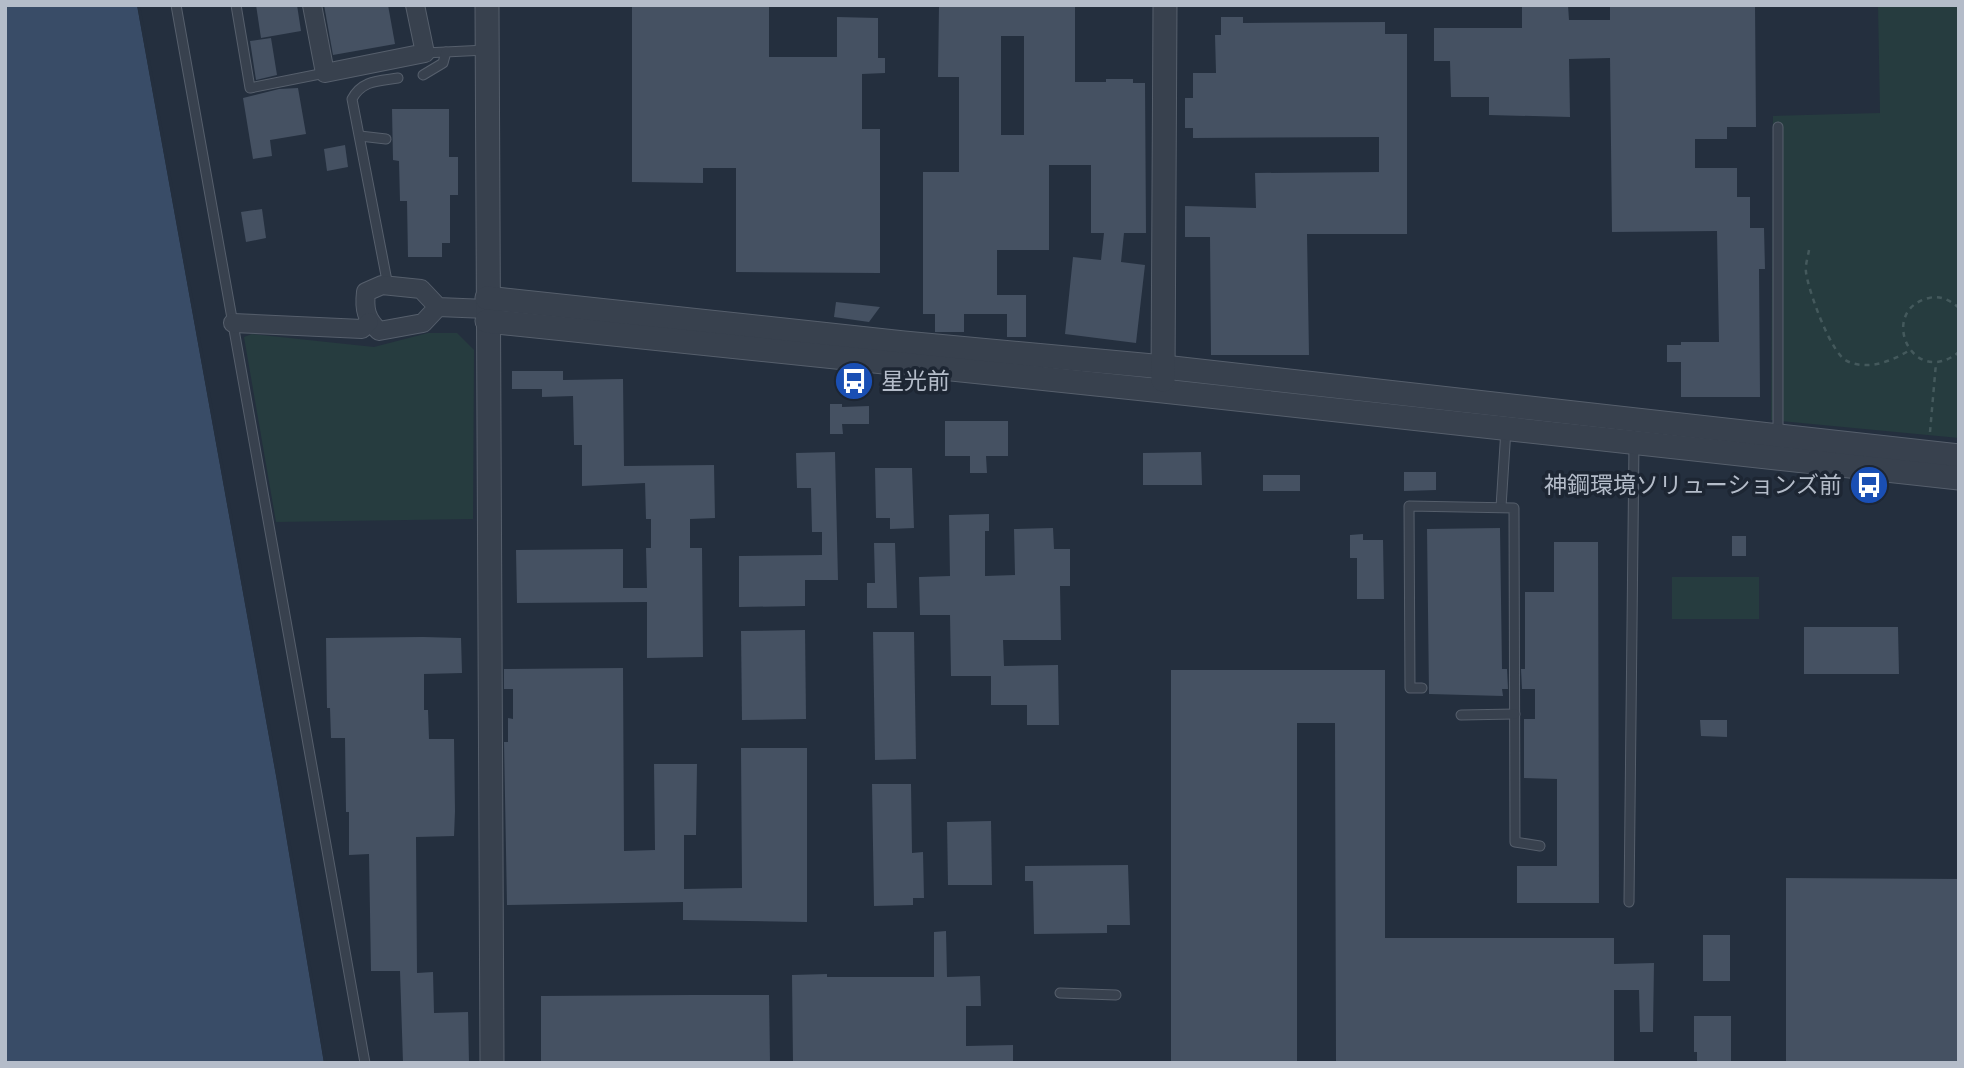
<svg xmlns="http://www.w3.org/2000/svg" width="1964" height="1068" font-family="Roboto,'Noto Sans JP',sans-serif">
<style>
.green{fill:#263c3f}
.water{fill:#394c67}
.pier{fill:#242f3e}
.building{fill:#455162;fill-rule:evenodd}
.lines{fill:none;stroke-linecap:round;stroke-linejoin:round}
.service-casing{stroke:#565f6c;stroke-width:11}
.minor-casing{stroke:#565f6c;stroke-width:20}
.tertiary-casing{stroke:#565f6c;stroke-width:25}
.path{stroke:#44595c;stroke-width:2.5;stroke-dasharray:5 5;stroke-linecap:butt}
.service{stroke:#38414e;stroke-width:9}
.minor{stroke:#38414e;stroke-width:18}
.tertiary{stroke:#38414e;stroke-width:23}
.labels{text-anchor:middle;stroke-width:7;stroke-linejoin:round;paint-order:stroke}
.poi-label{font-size:23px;fill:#b4bcc9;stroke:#1d2633;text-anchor:start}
</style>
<rect width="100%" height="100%" fill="#242f3e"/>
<g class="green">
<path d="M 1878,5 L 1959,5 L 1959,438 L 1771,420 L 1773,116 L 1880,113 Z"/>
<path d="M 428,333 L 457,333 L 474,350 L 473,519 L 276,522 L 244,337 L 252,334 L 374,347 Z"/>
<rect x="1672" y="577" width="87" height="42"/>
</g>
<path class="water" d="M 5,5 L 137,5 L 277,781 L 324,1063 L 5,1063 Z"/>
<path class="pier" d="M 137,5 L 140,5 L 280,780 L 327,1063 L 324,1063 L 277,781 Z"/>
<g class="building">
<path d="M 256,5 L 297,5 L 301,31 L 261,38 Z"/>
<path d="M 324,5 L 388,5 L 395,44 L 333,55 Z"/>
<path d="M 632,5 L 769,5 L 769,57 L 837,57 L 837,17 L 878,18 L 878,58 L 885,58 L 885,73 L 862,74 L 862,129 L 880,129 L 880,273 L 736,272 L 736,168 L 703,168 L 703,183 L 632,182 Z"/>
<path d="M 939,5 L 1075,5 L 1075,82 L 1106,82 L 1106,79 L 1133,79 L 1133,83 L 1145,83 L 1146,233 L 1124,233 L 1121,262 L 1145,265 L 1136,343 L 1065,334 L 1073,257 L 1101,260 L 1104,233 L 1091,233 L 1091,165 L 1049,165 L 1049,250 L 997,250 L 997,295 L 1026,295 L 1026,337 L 1007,337 L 1007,314 L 964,314 L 964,332 L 935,332 L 935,314 L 923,314 L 923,172 L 959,172 L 959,77 L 938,77 ZM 1001,36 L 1024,36 L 1024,135 L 1001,135 Z"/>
<path d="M 1522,5 L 1568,5 L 1569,20 L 1610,20 L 1610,5 L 1755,5 L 1756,127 L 1727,127 L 1727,139 L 1695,139 L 1695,168 L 1737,168 L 1737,197 L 1750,197 L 1750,228 L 1764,228 L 1765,269 L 1759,269 L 1760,397 L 1681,397 L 1681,362 L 1667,362 L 1667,345 L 1681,345 L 1681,342 L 1719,342 L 1717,231 L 1612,232 L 1610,58 L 1569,59 L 1570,117 L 1489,115 L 1489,97 L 1451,97 L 1450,61 L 1434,61 L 1434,28 L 1522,28 Z"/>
<path d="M 1221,17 L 1243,17 L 1243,23 L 1385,22 L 1385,34 L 1407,34 L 1407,234 L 1307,234 L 1309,355 L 1211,355 L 1210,237 L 1185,237 L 1185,206 L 1256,208 L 1255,173 L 1379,172 L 1379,137 L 1193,138 L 1193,128 L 1185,128 L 1185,98 L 1193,98 L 1193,73 L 1216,73 L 1215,35 L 1221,35 Z"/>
<path d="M 271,38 L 277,75 L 256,80 L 250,41 Z"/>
<path d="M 298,88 L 306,134 L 270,140 L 272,156 L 253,159 L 243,98 L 279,89 Z"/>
<path d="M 392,109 L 449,109 L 449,157 L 458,157 L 458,195 L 450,195 L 450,243 L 442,243 L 442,257 L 408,257 L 407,201 L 400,201 L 399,161 L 393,160 Z"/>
<path d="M 345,145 L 348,167 L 327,171 L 324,149 Z"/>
<path d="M 262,209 L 266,238 L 246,242 L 241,212 Z"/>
<path d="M 836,302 L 880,307 L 869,322 L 834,317 Z"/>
<path d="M 512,371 L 563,371 L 563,380 L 623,379 L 624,466 L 714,465 L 715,518 L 690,519 L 690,548 L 702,548 L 703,657 L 647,658 L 647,602 L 517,603 L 516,550 L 623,549 L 623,588 L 647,588 L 646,548 L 651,548 L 651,519 L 646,519 L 645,483 L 582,486 L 582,445 L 574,445 L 573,396 L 542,397 L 542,389 L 512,389 Z"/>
<path d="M 830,404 L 842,404 L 842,407 L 869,406 L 869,424 L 842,424 L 843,434 L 830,434 Z"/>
<path d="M 945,421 L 1008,421 L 1008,456 L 986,456 L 987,473 L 970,473 L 970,456 L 945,456 Z"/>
<path d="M 835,452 L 838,580 L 805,580 L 805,606 L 739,607 L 739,556 L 822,555 L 822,532 L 812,532 L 811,488 L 797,488 L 796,453 Z"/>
<path d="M 1201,452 L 1202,485 L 1143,485 L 1143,453 Z"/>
<path d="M 875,468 L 912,468 L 914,528 L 890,529 L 890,518 L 876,518 Z"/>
<path d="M 1404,472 L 1436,472 L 1436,490 L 1404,491 Z"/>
<rect x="1263" y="475" width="37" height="16"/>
<path d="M 989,514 L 989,531 L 985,531 L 985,576 L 1015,575 L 1014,529 L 1053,528 L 1054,549 L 1070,549 L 1070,586 L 1060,586 L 1061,640 L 1003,640 L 1004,666 L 1058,665 L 1059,725 L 1027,725 L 1027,705 L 991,705 L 991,676 L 951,676 L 950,615 L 920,615 L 919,577 L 950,576 L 949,515 Z"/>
<path d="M 1500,528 L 1502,669 L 1507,669 L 1508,689 L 1502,689 L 1503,696 L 1429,694 L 1427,529 Z"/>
<path d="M 1363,534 L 1363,540 L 1383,540 L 1384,599 L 1357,599 L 1357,558 L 1350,558 L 1350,535 Z"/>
<rect x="1732" y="536" width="14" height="20"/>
<path d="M 1554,542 L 1598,542 L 1599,903 L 1517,903 L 1517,866 L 1557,866 L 1557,779 L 1524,778 L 1524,719 L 1535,719 L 1535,689 L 1522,689 L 1521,669 L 1525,669 L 1525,592 L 1554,592 Z"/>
<path d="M 874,543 L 895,543 L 897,608 L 867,608 L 867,583 L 875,583 Z"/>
<path d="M 1804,627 L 1898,627 L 1899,674 L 1804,674 Z"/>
<path d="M 805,630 L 806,719 L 742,720 L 741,631 Z"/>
<path d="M 873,632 L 914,632 L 916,759 L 875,760 Z"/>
<path d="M 423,637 L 461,638 L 462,673 L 424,674 L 424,710 L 428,710 L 429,739 L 454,739 L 455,811 L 454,836 L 416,837 L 417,973 L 433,972 L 434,1013 L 468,1012 L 469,1063 L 403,1063 L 400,971 L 371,971 L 369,854 L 349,855 L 349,812 L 346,812 L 345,738 L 331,738 L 330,708 L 327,708 L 326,638 Z"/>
<path d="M 623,668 L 624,851 L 655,850 L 654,764 L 697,764 L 696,835 L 684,835 L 684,889 L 742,888 L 741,748 L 807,748 L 807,922 L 683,920 L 683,902 L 507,905 L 504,742 L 508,742 L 508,718 L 513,719 L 513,689 L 504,689 L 504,669 Z"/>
<path d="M 1171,670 L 1385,670 L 1385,938 L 1614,938 L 1614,964 L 1654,963 L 1653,1032 L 1640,1032 L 1639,990 L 1614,990 L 1614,1063 L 1336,1063 L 1335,723 L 1297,723 L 1297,1063 L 1171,1063 Z"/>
<path d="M 1700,720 L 1727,720 L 1727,737 L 1701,736 Z"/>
<path d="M 872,784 L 911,784 L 912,853 L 923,852 L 924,898 L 913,898 L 913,905 L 874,906 Z"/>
<path d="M 991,821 L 992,885 L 948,885 L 947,822 Z"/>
<path d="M 1128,865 L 1130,925 L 1107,925 L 1107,933 L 1034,934 L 1033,881 L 1025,881 L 1025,866 Z"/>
<path d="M 1786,878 L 1959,879 L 1959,1063 L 1786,1063 Z"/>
<path d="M 946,931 L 947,977 L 980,976 L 981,1006 L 966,1006 L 966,1046 L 1013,1045 L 1013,1063 L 793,1063 L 792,975 L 827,974 L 827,977 L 934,977 L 934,932 Z"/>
<rect x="1703" y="935" width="27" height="46"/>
<path d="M 690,995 L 769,995 L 770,1063 L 541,1063 L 541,996 Z"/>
<path d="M 1694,1016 L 1731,1016 L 1731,1063 L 1697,1063 L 1697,1052 L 1694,1052 Z"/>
</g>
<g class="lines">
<g class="service-casing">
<g id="service">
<path d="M 176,5 L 365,1063"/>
<path d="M 236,5 L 250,88 L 325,73"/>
<path d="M 425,53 L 486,50"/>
<path d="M 423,75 L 443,63 L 446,52"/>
<path d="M 360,136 L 386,139"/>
<path d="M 388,286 L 352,99 C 362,80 379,81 398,78"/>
<path d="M 1778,436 L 1778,127"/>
<path d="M 1501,507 L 1506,429"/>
<path d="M 1422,688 L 1410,688 L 1409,506 L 1514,508 L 1515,842 L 1540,846"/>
<path d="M 1461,715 L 1515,714"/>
<path d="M 1629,902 L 1634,443"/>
<path d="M 1060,993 L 1116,995"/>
</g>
</g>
<g class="minor-casing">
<g id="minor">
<path d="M 312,5 L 325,73 L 425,53 L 415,5"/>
<path d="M 438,307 L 423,323 L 379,331 C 366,319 364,309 366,292 L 382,285 L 421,289 L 438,307 L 487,309"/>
<path d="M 233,323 L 362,329 L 369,322"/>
</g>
</g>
<g class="tertiary-casing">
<g id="tertiary">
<path d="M 487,5 L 492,1063"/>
<path d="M 487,298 L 904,343 L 1164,367 L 1959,456"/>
<path d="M 487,321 L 1163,391 L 1959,478"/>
<path d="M 1163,380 L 1165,5"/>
</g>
</g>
<g class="path">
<path d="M 1809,250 C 1808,257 1805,265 1806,272 C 1808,290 1831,354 1847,361 C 1868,371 1892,361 1910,350"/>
<path d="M 1959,308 C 1950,300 1940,295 1929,298 C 1877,310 1912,390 1959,352"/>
<path d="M 1930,432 L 1936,363"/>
</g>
<use href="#service" class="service"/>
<use href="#minor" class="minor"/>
<use href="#tertiary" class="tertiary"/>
</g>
<defs>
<g id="bus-disc" transform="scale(2.0125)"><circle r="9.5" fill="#1a4fb4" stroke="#1d2633"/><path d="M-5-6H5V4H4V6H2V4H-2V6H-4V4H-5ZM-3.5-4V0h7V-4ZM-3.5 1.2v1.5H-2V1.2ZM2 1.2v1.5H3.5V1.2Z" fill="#fff"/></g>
</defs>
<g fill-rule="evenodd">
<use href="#bus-disc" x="854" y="381"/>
<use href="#bus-disc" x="1869" y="485"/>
</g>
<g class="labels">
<g class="poi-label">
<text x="881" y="389">星光前</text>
<text x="1842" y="493" text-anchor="end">神鋼環境ソリューションズ前</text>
</g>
</g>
<rect width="1964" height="1068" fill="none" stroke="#b4bcc9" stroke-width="14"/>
</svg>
